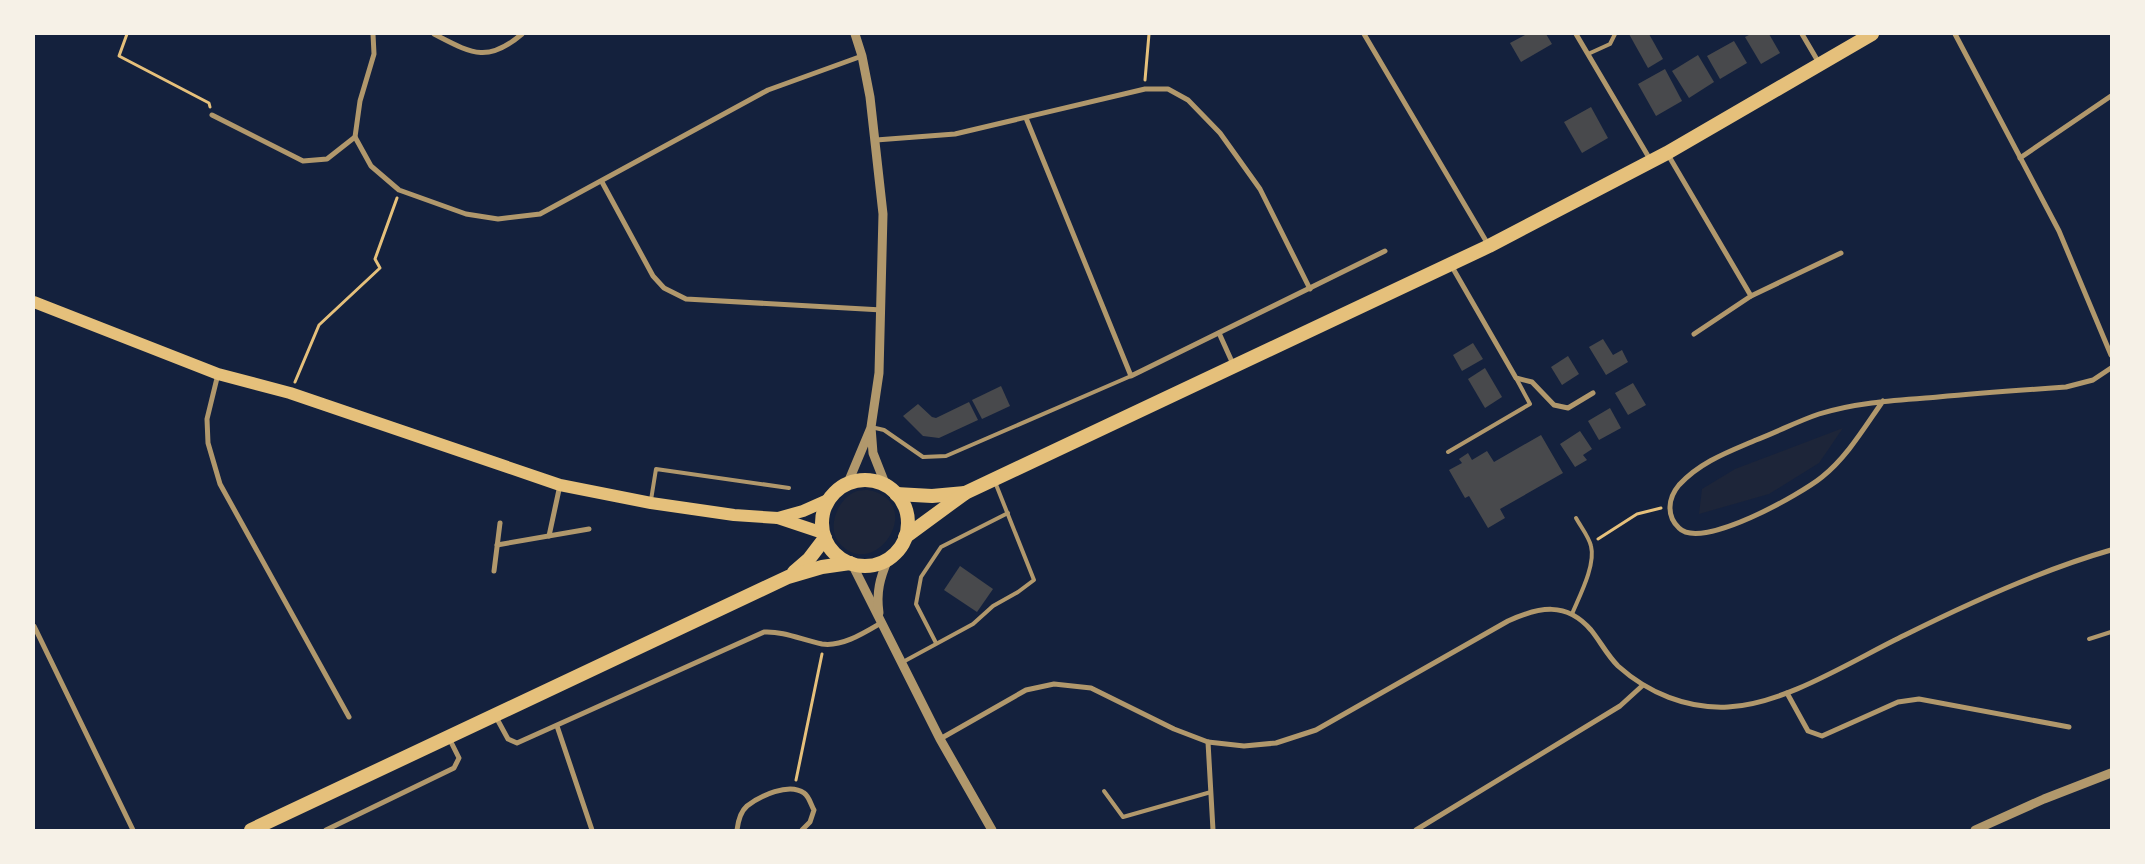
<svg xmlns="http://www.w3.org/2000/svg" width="2145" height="864" font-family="Lato,sans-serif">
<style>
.green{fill:#1d2539}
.building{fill:#48494c}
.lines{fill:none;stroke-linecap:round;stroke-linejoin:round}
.path{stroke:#e5c07b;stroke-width:3}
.service{stroke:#b1986c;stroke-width:4}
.minor{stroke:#b1986c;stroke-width:5}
.tertiary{stroke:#b1986c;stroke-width:9}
.primary{stroke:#e5c07b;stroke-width:12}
.trunk{stroke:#e5c07b;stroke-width:14}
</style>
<rect width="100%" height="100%" fill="#14213d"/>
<g class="green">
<path d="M 1843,428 L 1819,463 L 1769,494 L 1699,514 L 1702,489 L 1735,469 Z"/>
<path d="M 868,490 C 927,501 877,581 841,545 C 825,530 837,498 857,491 C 860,490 865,490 868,490 Z"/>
</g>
<g class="building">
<path d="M 1527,34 L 1546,34 L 1552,44 L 1521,62 L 1510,43 Z"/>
<path d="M 1629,34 L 1649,34 L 1663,59 L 1648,68 Z"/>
<path d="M 1751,34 L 1769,34 L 1780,53 L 1761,64 L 1745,37 Z"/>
<path d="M 1734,41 L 1747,63 L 1720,79 L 1707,56 Z"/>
<path d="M 1698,55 L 1714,82 L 1689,98 L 1672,71 Z"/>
<path d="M 1665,69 L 1682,101 L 1656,116 L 1638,84 Z"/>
<path d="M 1591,107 L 1608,138 L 1582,153 L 1564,122 Z"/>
<path d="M 1603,339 L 1613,355 L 1622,350 L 1628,362 L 1606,375 L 1589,347 Z"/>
<path d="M 1473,343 L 1483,359 L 1462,371 L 1453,355 Z"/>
<path d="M 1568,356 L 1579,374 L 1562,385 L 1551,367 Z"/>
<path d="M 1485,368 L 1502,397 L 1485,408 L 1468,379 Z"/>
<path d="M 1633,383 L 1646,405 L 1628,415 L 1615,393 Z"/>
<path d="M 1001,386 L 1010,406 L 982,419 L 972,400 Z"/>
<path d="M 969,402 L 978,420 L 939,438 L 923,436 L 903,416 L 918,404 L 932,417 L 936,418 Z"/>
<path d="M 1610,408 L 1621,428 L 1599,440 L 1588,421 Z"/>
<path d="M 1580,431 L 1592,449 L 1583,455 L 1587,460 L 1575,467 L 1560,444 Z"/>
<path d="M 1541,435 L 1563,473 L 1500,509 L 1505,518 L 1488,528 L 1469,496 L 1465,498 L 1449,470 L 1462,463 L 1459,459 L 1468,453 L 1472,460 L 1487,451 L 1494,462 Z"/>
<path d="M 960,566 L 993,589 L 977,612 L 944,590 Z"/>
</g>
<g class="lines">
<g class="path">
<path d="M 127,34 L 119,56 L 209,103 L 210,107"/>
<path d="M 1145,80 L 1149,34"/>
<path d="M 295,382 L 319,325 L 380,268 L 375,259 L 397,198"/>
<path d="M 1598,539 L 1637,514 L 1661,508"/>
<path d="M 796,780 L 822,654"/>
</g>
<g class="service">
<path d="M 1588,54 L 1610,44 L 1615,34"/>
<path d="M 871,427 L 884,430 L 923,457 L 946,456 L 1131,376"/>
<path d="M 1448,452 L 1530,404 L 1516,378"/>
<path d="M 651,500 L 656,469 L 789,488"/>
<path d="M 1572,614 C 1579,597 1596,565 1591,546 C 1589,537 1581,527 1576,518"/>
<path d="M 2089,639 L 2111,632"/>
<path d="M 936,643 L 916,604 L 921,577 L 941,547 L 1008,513"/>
<path d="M 901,663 L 973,624 L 993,606 L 1018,592 L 1034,580 L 995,482"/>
<path d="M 1104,791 L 1123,817 L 1211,792"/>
</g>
<g class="minor">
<path d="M 373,34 L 374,54 L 360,101 L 355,137 L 371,166 L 399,190 L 466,214 L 498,219 L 540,214 L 768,90 L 862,56"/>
<path d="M 434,34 C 471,53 487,64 522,34"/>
<path d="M 1364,34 L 1489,246"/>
<path d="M 1576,34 L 1651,161"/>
<path d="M 1802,34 L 1819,63"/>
<path d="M 1955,34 L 2059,231 L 2111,355"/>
<path d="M 212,115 L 303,161 L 327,159 L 355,137"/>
<path d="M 1026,118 L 1131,376 L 1385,251"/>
<path d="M 876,140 L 955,134 L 1145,89 L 1168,89 L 1188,100 L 1220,133 L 1260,189 L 1310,289"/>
<path d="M 1667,153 L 1751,296 L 1694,334"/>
<path d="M 2020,158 L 2111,96"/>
<path d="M 602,182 L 653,276 L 664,288 L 686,299 L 882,310"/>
<path d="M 1451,265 L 1516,378 L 1532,382 L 1554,405 L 1568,408 L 1593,393"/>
<path d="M 1751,296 L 1841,253"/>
<path d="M 1219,333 L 1233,364"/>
<path d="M 218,374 L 207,419 L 208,443 L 220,484 L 349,717"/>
<path d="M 1883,401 C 1864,428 1847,457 1822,477 C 1801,494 1701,551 1679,528 C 1666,516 1668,498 1679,485 C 1700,462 1728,452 1756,440 C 1777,432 1798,421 1819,414 C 1857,402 1899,400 1938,397 C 1981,393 2023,390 2066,387 L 2093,380 L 2111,368"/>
<path d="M 549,536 L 560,485"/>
<path d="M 497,545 L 589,529"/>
<path d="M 494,571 L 500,523"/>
<path d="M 34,626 L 133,830"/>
<path d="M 1787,693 L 1808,731 L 1822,736 L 1898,702 L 1919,699 L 2069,727"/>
<path d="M 496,717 L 508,739 L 517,743 L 764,632 C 784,631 802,640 822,644 C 842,647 864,633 881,623"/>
<path d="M 557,726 L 592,830"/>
<path d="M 940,739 L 1026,690 L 1054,684 L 1091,688 L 1174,729 L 1208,742 L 1244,746 L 1276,743 L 1316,730 L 1508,621 C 1539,607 1566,601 1591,630 C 1600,641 1607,655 1618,666 C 1648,693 1687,709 1728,707 C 1786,704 1853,660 1905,635 C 1971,602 2041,570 2111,550"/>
<path d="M 1208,742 L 1213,830"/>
<path d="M 326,830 L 454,768 L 459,758 L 449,738"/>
<path d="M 737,830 C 738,822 740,812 747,806 C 760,796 789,782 804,793 C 809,796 811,805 814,810 L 810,822 L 802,830"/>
<path d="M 1416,830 L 1620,706 L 1642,686"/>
</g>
<g class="tertiary">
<path d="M 855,34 L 862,56 L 870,97 L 883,214 L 879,373 L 871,427 L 873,453 L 886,486"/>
<path d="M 847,485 L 870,430"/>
<path d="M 852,564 L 940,739 L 992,830"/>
<path d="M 879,613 C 876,592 880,578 888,559"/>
<path d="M 1975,830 L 2044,799 L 2111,773"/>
</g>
<g class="primary">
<path d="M 34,302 L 218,374 L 290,393 L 560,485 L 651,503 L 734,515 L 778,518 L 823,533"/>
<path d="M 778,518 L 803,511 L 830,499"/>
</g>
<g class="trunk">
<circle cx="865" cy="523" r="43"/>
<path d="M 896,494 L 932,496 L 965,493"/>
<path d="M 905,537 L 965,493 L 1489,246 L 1667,153 L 1872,34"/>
<path d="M 794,572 L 809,559 L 825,538"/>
<path d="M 251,830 L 788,577 L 822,567 L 850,563"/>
</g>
</g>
<rect width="2145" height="864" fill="none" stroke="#f6f1e7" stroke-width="70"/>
</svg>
